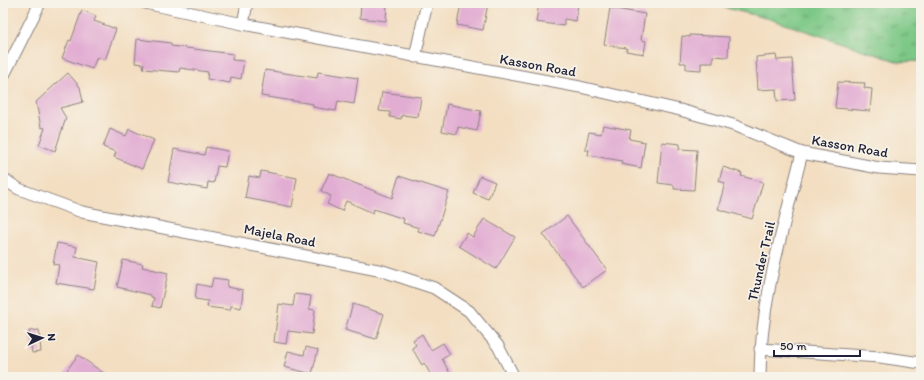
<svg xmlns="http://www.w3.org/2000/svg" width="924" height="380" font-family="Itim,sans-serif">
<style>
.grass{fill:url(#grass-tufts);stroke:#507560}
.building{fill:#e2add3}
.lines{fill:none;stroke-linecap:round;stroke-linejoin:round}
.minor-casing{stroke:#8a807e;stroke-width:13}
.minor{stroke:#fff;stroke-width:11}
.labels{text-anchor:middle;stroke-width:3.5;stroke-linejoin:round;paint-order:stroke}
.street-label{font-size:14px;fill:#22223b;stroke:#f7f3e8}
</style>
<defs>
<pattern id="grass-tufts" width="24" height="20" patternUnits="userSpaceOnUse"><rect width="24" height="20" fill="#7dc886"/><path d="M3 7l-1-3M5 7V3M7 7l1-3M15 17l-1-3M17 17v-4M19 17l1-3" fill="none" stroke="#66a26f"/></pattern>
</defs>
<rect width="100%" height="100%" fill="#f7f3e8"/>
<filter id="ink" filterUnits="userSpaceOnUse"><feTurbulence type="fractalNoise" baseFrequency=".025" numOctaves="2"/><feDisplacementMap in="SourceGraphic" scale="8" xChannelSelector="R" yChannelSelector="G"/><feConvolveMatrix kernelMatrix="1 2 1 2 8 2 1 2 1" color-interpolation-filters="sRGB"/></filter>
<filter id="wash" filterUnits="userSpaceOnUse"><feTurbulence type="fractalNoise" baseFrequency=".012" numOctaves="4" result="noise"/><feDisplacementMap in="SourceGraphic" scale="16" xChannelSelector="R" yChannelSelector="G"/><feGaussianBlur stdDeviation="0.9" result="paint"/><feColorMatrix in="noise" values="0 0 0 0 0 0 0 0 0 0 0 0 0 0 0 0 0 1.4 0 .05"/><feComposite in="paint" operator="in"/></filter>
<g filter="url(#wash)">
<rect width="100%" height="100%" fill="#f3dec1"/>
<path class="grass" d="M 706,3 L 921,3 L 921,61 L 899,62 L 770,19 Z"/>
<g id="blocks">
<g class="building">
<path d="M 361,3 L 387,3 L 386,21 L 360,18 Z"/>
<path d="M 461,3 L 488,3 L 483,30 L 457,25 Z"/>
<path d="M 539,3 L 578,3 L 576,21 L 564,19 L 564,26 L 536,22 Z"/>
<path d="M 610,8 L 645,14 L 641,40 L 646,41 L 644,54 L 626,51 L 627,48 L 604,45 Z"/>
<path d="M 82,10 L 96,16 L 94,21 L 116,29 L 105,60 L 97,57 L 92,69 L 62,58 L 69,40 L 71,41 Z"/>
<path d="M 690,35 L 729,37 L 728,57 L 713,56 L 713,63 L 701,63 L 701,70 L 686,69 L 686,63 L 680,63 L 682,36 L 690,37 Z"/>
<path d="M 137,39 L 171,43 L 171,46 L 233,54 L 232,60 L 244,61 L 241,79 L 231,77 L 230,83 L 207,79 L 208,72 L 180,68 L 179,72 L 143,69 L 144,64 L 135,63 Z"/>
<path d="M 776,55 L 777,60 L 792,59 L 795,100 L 777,101 L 776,89 L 758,90 L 756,57 Z"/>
<path d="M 265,70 L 317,78 L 318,72 L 358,78 L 354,104 L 338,101 L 336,111 L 330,110 L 313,107 L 313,104 L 261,96 Z"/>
<path d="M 68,73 L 80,87 L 83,102 L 60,108 L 66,118 L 55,151 L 39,145 L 45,128 L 41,127 L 36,102 Z"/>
<path d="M 838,82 L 865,83 L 864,88 L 872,89 L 870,111 L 835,108 Z"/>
<path d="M 382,92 L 421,97 L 418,117 L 402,115 L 401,119 L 390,117 L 390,112 L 379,111 Z"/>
<path d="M 447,104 L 481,111 L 477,131 L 458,127 L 457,134 L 442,131 Z"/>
<path d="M 603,125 L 631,130 L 629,139 L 645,142 L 641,168 L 621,164 L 622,161 L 588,155 L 589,150 L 585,150 L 589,132 L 601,134 Z"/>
<path d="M 110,129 L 126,136 L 129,129 L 154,140 L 142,169 L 114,157 L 116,152 L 103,147 Z"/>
<path d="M 662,142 L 680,144 L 679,149 L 697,150 L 694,190 L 674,189 L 674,185 L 658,183 Z"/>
<path d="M 206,147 L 228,151 L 225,167 L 217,166 L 214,183 L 208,182 L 207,189 L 168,182 L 174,149 L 204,155 Z"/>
<path d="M 723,167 L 742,173 L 741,176 L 763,182 L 752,219 L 718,209 L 725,183 L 719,181 Z"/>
<path d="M 261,171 L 297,178 L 292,207 L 245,198 L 249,176 L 260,178 Z"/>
<path d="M 329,173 L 392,198 L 399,176 L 449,192 L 435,236 L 418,231 L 419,228 L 403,223 L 404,219 L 374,209 L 373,213 L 346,201 L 342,211 L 327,204 L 331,196 L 321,191 Z"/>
<path d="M 480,176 L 495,182 L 488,199 L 473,193 Z"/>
<path d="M 567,216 L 607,270 L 583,287 L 543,234 Z"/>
<path d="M 484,219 L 515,237 L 496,269 L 459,246 L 467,233 L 473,237 Z"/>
<path d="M 57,243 L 77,247 L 75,257 L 99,262 L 94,289 L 56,283 L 59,265 L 53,264 Z"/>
<path d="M 123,260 L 143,264 L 142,267 L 168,273 L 160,308 L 152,306 L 154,298 L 151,297 L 151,295 L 117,287 Z"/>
<path d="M 213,278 L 228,280 L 227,287 L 243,290 L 241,308 L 231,306 L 230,310 L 207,307 L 208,301 L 195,299 L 197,284 L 211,287 Z"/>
<path d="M 295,294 L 311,296 L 309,309 L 315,310 L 312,334 L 288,331 L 286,344 L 274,342 L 279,304 L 293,306 Z"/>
<path d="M 353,304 L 384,314 L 376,339 L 345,330 Z"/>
<path d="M 39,330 L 41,352 L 32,353 L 29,331 Z"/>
<path d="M 422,334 L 431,350 L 443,343 L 450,354 L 442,359 L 452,377 L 432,377 L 424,363 L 422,365 L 412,348 L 416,345 L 413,340 Z"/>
<path d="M 306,347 L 318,350 L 312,374 L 284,367 L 288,351 L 304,355 Z"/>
<path d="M 78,355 L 109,377 L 62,377 Z"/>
</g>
</g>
</g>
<g filter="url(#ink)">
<use href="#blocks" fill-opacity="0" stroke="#8a807e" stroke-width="1"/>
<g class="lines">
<g class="minor-casing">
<g id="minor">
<path d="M 145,3 L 243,24 L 580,87 L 680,110 L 733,125 L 802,153 L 879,168 L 921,171"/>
<path d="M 243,24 L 247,3"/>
<path d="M 415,57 L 427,3"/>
<path d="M 3,77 L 40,3"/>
<path d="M 3,179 L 19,189 L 82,212 L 383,271 L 434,288 L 469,311 L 498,346 L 514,377"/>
<path d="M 760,349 L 880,357 L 921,363"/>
<path d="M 760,377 C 760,301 784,226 802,153"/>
</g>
</g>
<use href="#minor" class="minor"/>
</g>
</g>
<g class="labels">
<g class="street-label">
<text transform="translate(538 65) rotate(10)" y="5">Kasson Road</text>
<text transform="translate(850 146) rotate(10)" y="5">Kasson Road</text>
<text transform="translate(280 235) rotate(11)" y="5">Majela Road</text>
<text transform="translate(761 261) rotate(-77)" y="5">Thunder Trail</text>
</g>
</g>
<rect width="924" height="380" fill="none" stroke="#f7f3e8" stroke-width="16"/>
<g transform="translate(42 338) rotate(86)" stroke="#f7f3e8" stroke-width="3" paint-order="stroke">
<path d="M0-3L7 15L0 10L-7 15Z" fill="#22223b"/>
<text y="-6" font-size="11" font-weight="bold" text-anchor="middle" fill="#22223b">N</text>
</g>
<path d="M774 350v6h86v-6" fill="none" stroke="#22223b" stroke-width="2"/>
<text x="780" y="350" font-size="12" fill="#22223b" stroke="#f7f3e8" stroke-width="3" paint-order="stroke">50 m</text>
</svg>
